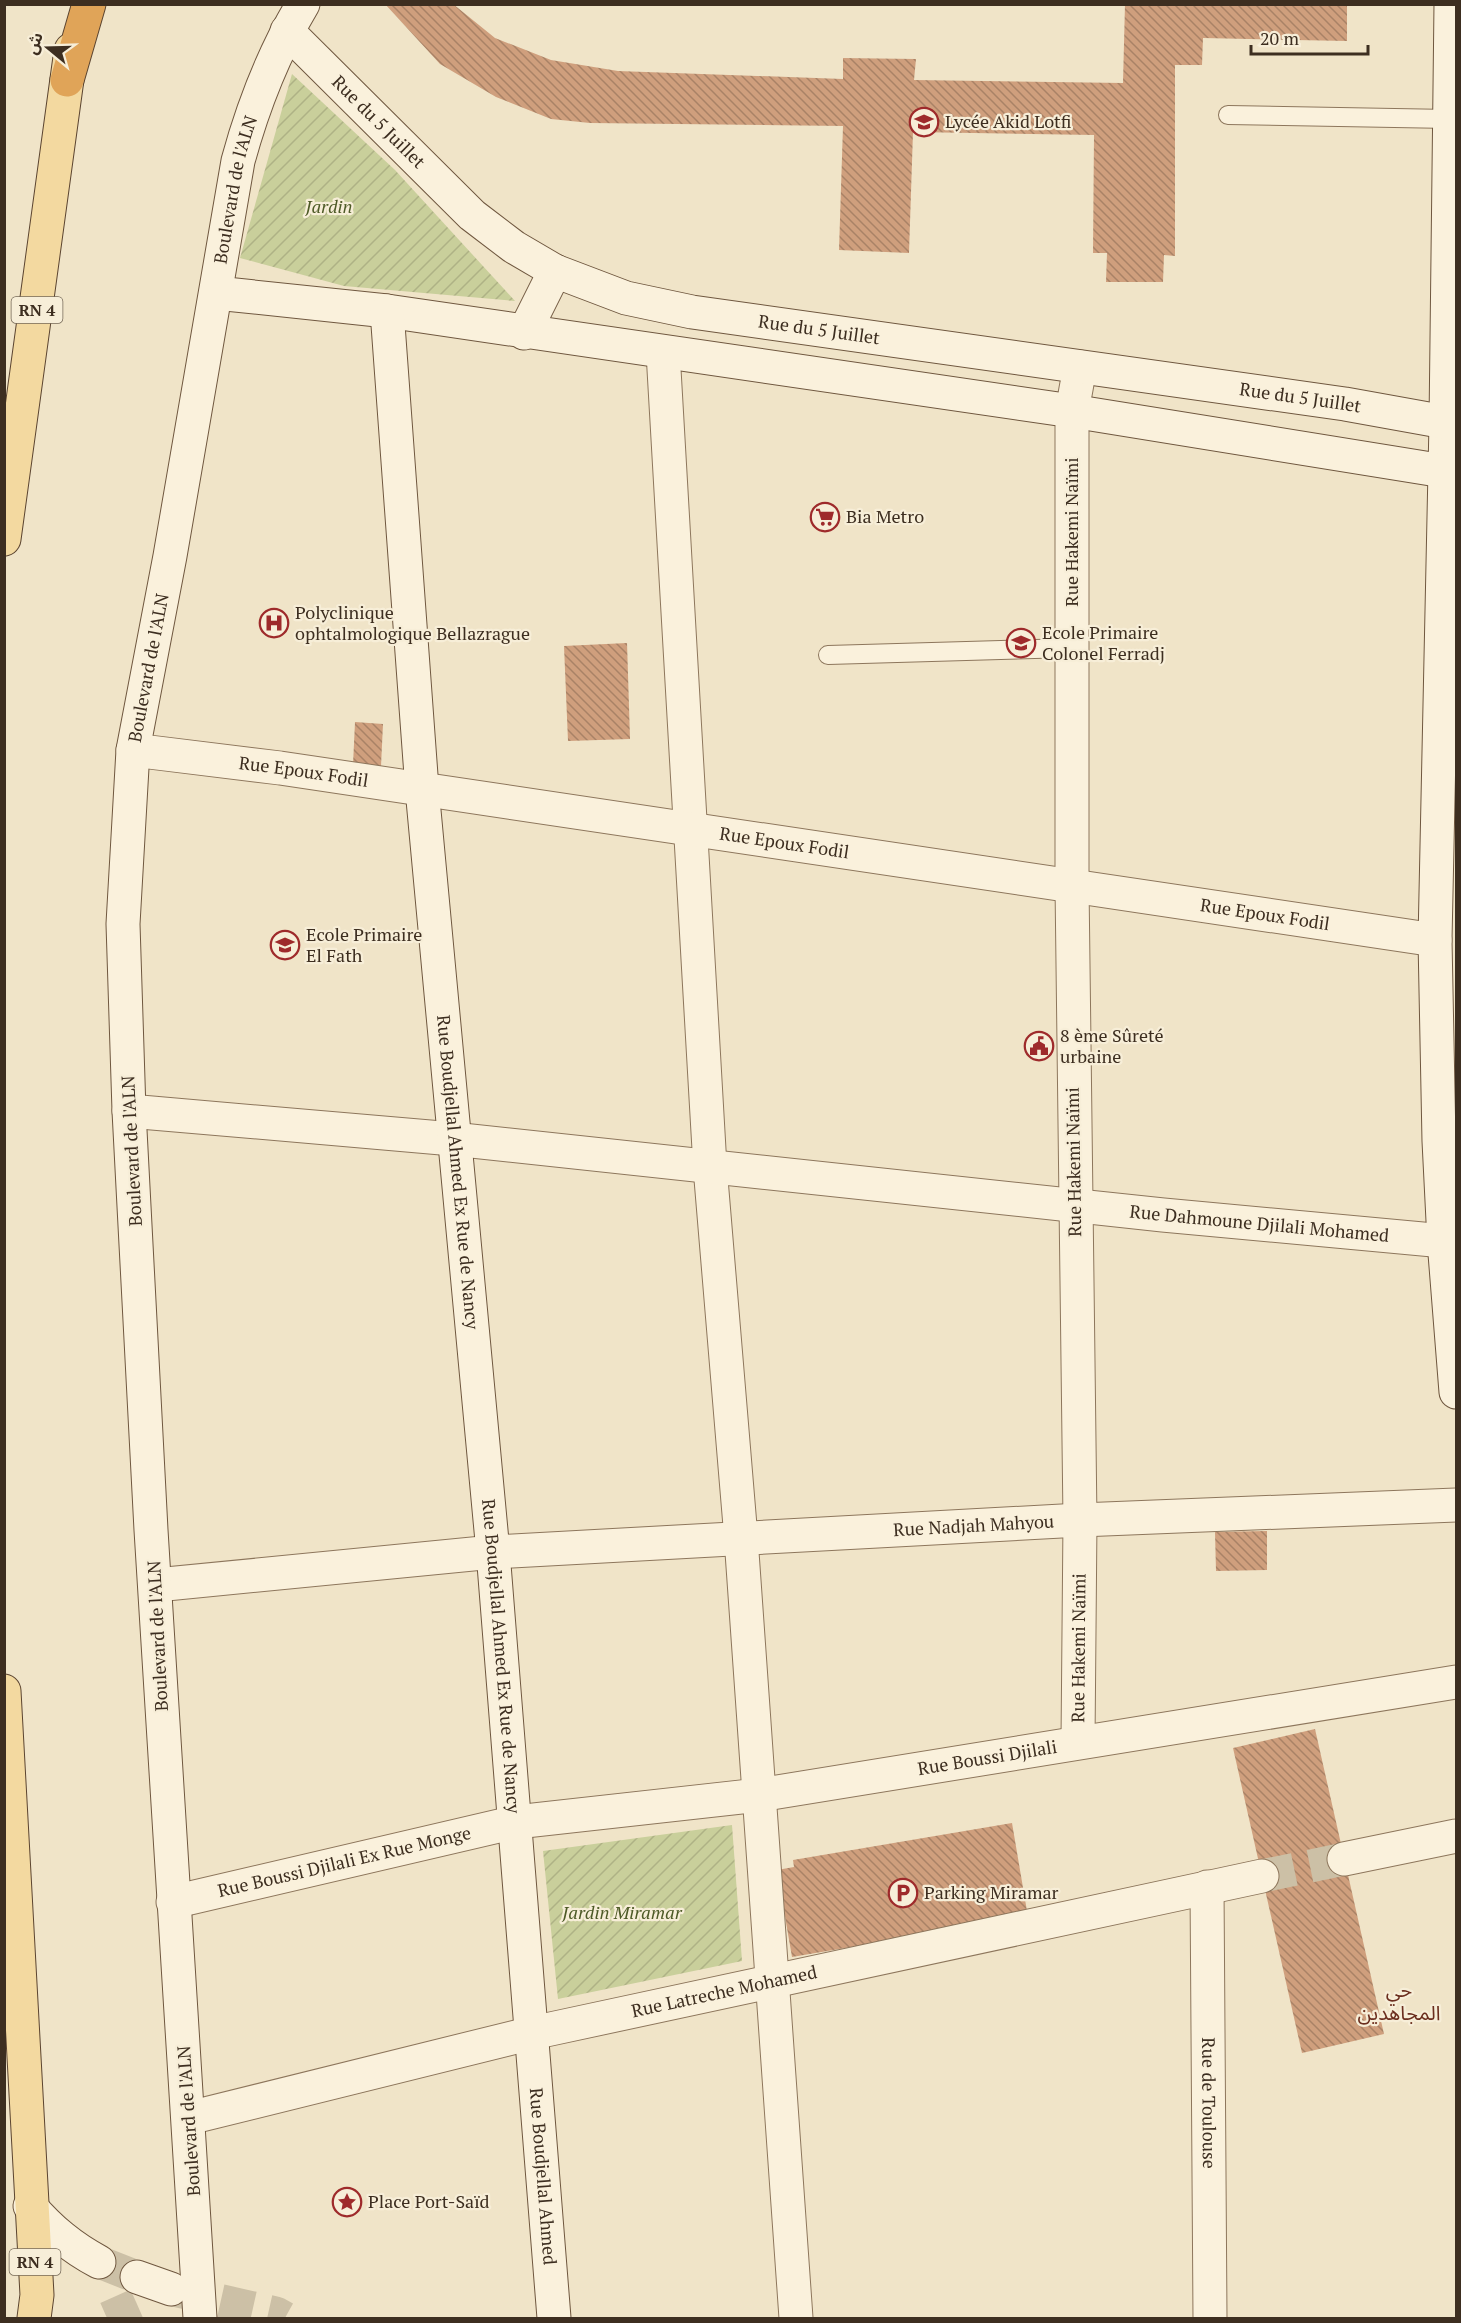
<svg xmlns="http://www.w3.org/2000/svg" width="1461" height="2323" font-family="'PT Serif','Noto Sans Arabic',serif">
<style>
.garden{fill:url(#garden-furrows)}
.building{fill:url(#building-back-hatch)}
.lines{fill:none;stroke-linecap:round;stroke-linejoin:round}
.street-tunnel{stroke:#ccc0a6;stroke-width:33;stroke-dasharray:33 16;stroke-linecap:butt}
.secondary-tunnel{stroke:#ccc0a6;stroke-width:33;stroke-dasharray:33 16;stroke-linecap:butt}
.lane-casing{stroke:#8d765c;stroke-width:20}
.street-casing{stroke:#8d765c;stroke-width:35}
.secondary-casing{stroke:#6f573f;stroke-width:35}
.primary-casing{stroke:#5b4430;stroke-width:35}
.highway-casing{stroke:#5b4430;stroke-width:35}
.lane{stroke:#faf1dc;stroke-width:18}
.street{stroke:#faf1dc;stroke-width:33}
.secondary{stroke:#faf1dc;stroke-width:33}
.primary{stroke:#f3d9a0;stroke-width:33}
.highway{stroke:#e0a458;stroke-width:33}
.labels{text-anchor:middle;stroke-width:4.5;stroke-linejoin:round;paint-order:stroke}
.shield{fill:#f7eed8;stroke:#756857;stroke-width:1.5}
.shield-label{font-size:16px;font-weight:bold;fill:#3d2e20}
.street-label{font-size:18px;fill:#3d2e20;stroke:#f7eed8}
.poi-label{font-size:18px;fill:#3d2e20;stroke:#f7eed8;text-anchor:start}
.park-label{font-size:18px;font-style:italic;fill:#4d5a26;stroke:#f7eed8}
.neighbourhood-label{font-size:20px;fill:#6b2e1e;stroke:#f7eed8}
</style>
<defs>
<pattern id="garden-furrows" width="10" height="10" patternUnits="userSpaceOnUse" patternTransform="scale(1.5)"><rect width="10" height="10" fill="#c9cf9b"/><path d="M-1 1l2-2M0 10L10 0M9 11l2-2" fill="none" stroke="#aeb285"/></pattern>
<pattern id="building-back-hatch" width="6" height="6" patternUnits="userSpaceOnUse" patternTransform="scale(1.5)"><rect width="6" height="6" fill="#cf9f7d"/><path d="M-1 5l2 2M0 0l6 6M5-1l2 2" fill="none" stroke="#a98266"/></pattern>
</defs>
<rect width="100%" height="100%" fill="#f0e4c8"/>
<g class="garden">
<path d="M 292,74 L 395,170 L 515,301 L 344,286 L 240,258 Z"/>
<path d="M 732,1825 L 742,1961 L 558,1999 L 543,1851 Z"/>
</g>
<g class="building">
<path d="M 385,4 L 453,4 L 495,38 L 551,60 L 618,71 L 843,79 L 843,58 L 916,59 L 914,80 L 1123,83 L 1125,4 L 1347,4 L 1347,41 L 1203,38 L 1202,65 L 1175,65 L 1175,256 L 1164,255 L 1163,282 L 1106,282 L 1107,253 L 1093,253 L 1094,135 L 913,132 L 909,253 L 839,250 L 843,126 L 590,123 L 551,119 L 496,97 L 440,64 Z"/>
<path d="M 627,643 L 630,739 L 568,741 L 564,646 Z"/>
<path d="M 355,722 L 383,724 L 381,766 L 353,765 Z"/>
<path d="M 1267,1531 L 1267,1570 L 1216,1571 L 1215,1532 Z"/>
<path d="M 1315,1729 L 1384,2034 L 1302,2053 L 1233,1748 Z"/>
<path d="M 1012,1823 L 1028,1917 L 792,1957 L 777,1870 L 794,1867 L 793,1860 Z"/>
</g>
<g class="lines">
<path class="street-tunnel" d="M 1262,1876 L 1344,1859"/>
<g class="secondary-tunnel">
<path d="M 99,2262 L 137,2277"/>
<path d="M 173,2290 L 276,2313 L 285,2318"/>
<path d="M 107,2318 L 141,2303"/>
</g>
<g class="lane-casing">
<g id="lane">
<path d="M 1228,115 L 1450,119"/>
<path d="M 828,655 L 1072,648"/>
</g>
</g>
<g class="street-casing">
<g id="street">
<path d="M 663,352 L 710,1167 L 741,1538 L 796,2318"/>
<path id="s1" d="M 133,750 L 280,768 L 1435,940"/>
<path id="s2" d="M 129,1111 L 453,1139 L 1163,1215 L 1444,1241"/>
<path id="s3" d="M 156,1585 L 493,1552 L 1080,1520 L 1456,1505"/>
<path id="s4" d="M 1078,1742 L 1080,1520 L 1072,885 L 1072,411 L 1080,367"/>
<path d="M 1344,1859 L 1456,1836"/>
<path id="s5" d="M 1207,1887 L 1210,2318"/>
<path id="s6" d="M 173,1902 L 516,1822 L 759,1795 L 1456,1682"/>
<path id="s7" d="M 189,2118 L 532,2033 L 1262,1876"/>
</g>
</g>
<g class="secondary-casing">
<g id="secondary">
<path d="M 1451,4 L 1446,423 L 1435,940 L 1439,1141 L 1444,1241 L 1456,1392"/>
<path id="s8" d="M 287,31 L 472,215 L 514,247 L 555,271 L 626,298 L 692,312 L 1345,404 L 1456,424"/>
<path d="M 216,293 L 387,311 L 1072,411 L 1456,473"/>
<path id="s9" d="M 387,311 L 422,789 L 493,1552 L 554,2318"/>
<path d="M 524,333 L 555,271"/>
<path d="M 30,2206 C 51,2230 71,2247 99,2262"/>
<path d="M 137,2277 L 171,2289"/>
<path id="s10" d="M 200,2318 L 151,1530 L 129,1111 L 123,924 L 133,750 L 170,556 L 238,161 C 253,106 273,54 303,4"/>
</g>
</g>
<g class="primary-casing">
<g id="primary">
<path d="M 4,539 L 71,50"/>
<path d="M 4,1691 L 37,2295 L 34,2318"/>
</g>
</g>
<g class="highway-casing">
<path id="highway" d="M 67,80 L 89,4"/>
</g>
<use href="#lane" class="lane"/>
<use href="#street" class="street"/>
<use href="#secondary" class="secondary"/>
<use href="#primary" class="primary"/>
<use href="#highway" class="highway"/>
</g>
<defs>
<g id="school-ring" transform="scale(1.5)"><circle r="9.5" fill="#f7eed8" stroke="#9e2a2b" stroke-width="1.5"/><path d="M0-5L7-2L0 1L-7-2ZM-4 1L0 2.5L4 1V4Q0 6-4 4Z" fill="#9e2a2b"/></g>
<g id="supermarket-ring" transform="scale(1.5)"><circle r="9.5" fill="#f7eed8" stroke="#9e2a2b" stroke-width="1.5"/><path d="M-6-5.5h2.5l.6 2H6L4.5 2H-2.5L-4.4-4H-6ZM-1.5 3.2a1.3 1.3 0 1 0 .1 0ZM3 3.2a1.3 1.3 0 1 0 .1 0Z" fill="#9e2a2b"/></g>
<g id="hospital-ring" transform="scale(1.5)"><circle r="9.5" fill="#f7eed8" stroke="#9e2a2b" stroke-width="1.5"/><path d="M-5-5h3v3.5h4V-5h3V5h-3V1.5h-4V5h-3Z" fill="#9e2a2b"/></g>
<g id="civic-ring" transform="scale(1.5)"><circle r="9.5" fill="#f7eed8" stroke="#9e2a2b" stroke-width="1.5"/><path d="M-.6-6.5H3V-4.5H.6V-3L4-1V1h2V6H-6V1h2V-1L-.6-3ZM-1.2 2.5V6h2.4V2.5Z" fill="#9e2a2b"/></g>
<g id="parking-ring" transform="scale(1.5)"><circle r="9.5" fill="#f7eed8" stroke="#9e2a2b" stroke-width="1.5"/><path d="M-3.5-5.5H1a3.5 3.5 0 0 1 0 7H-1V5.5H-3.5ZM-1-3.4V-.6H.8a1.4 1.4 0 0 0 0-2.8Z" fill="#9e2a2b"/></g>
<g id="sight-ring" transform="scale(1.5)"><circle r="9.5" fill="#f7eed8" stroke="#9e2a2b" stroke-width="1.5"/><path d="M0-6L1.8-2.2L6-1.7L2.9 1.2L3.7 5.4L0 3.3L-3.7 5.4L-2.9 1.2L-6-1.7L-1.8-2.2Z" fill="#9e2a2b"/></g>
</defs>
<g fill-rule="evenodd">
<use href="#school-ring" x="924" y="122"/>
<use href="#supermarket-ring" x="825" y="517"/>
<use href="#hospital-ring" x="274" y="623"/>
<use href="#school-ring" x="1021" y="643"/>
<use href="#school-ring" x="285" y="945"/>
<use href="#civic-ring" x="1039" y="1046"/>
<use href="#parking-ring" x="903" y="1893"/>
<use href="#sight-ring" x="347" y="2202"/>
</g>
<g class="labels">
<g class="shield">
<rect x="11.5" y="297" width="51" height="26" rx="4.5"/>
<rect x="9.5" y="2249" width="51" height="26" rx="4.5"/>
</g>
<g class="shield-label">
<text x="37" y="316">RN 4</text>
<text x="35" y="2268">RN 4</text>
</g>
<g class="street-label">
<text dy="6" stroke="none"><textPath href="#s8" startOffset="129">Rue du 5 Juillet</textPath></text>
<text dy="6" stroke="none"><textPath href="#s10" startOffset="2140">Boulevard de l'ALN</textPath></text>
<text dy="6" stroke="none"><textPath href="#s8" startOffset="633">Rue du 5 Juillet</textPath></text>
<text dy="6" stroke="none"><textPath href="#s8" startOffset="1119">Rue du 5 Juillet</textPath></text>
<text transform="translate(1072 532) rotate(-90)" y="6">Rue Hakemi Naïmi</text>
<text dy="6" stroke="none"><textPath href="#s10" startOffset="1654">Boulevard de l'ALN</textPath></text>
<text dy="6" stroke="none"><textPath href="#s1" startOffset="172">Rue Epoux Fodil</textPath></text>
<text dy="6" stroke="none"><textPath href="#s1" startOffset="658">Rue Epoux Fodil</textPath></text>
<text dy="6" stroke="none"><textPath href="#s1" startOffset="1144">Rue Epoux Fodil</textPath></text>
<text transform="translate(132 1151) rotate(-93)" y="6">Boulevard de l'ALN</text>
<text transform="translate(1074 1162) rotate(-91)" y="6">Rue Hakemi Naïmi</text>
<text dy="6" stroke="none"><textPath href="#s9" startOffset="864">Rue Boudjellal Ahmed Ex Rue de Nancy</textPath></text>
<text dy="6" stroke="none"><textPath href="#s2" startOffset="1136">Rue Dahmoune Djilali Mohamed</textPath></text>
<text dy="6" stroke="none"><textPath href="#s3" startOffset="820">Rue Nadjah Mahyou</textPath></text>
<text transform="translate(158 1636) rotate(-93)" y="6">Boulevard de l'ALN</text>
<text dy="6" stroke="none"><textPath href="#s4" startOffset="94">Rue Hakemi Naïmi</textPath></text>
<text dy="6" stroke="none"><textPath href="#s9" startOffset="1350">Rue Boudjellal Ahmed Ex Rue de Nancy</textPath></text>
<text dy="6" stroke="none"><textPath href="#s6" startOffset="828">Rue Boussi Djilali</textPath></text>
<text dy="6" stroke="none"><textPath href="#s6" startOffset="176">Rue Boussi Djilali Ex Rue Monge</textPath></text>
<text dy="6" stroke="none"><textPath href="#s7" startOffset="550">Rue Latreche Mohamed</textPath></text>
<text dy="6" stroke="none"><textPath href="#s5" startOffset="216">Rue de Toulouse</textPath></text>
<text transform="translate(189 2121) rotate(-94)" y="6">Boulevard de l'ALN</text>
<text dy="6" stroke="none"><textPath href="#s9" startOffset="1872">Rue Boudjellal Ahmed</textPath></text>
</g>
<g class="poi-label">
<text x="945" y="128">Lycée Akid Lotfi</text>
<text x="846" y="523">Bia Metro</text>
<text x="295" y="619">Polyclinique<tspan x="295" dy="21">ophtalmologique Bellazrague</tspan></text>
<text x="1042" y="639">Ecole Primaire<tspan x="1042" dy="21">Colonel Ferradj</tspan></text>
<text x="306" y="941">Ecole Primaire<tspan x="306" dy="21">El Fath</tspan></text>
<text x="1060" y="1042">8 ème Sûreté<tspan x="1060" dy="21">urbaine</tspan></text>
<text x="924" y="1899">Parking Miramar</text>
<text x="368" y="2208">Place Port-Saïd</text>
</g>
<g class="park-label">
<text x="329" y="213">Jardin</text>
<text x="622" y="1919">Jardin Miramar</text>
</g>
<g class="neighbourhood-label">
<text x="1399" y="1997">حي<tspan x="1399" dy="23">المجاهدين</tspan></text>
</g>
</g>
<rect width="1461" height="2323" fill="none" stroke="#3d2e20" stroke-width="12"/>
<g transform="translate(48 48) rotate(289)" stroke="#f7eed8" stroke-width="4.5" paint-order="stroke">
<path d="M0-4.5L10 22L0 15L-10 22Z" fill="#3d2e20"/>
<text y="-9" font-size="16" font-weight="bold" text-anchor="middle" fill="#3d2e20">ش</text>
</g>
<path d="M1251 45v9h117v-9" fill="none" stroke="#3d2e20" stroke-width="3"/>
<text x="1260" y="45" font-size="18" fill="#3d2e20" stroke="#f7eed8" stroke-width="4.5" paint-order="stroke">20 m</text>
</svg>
